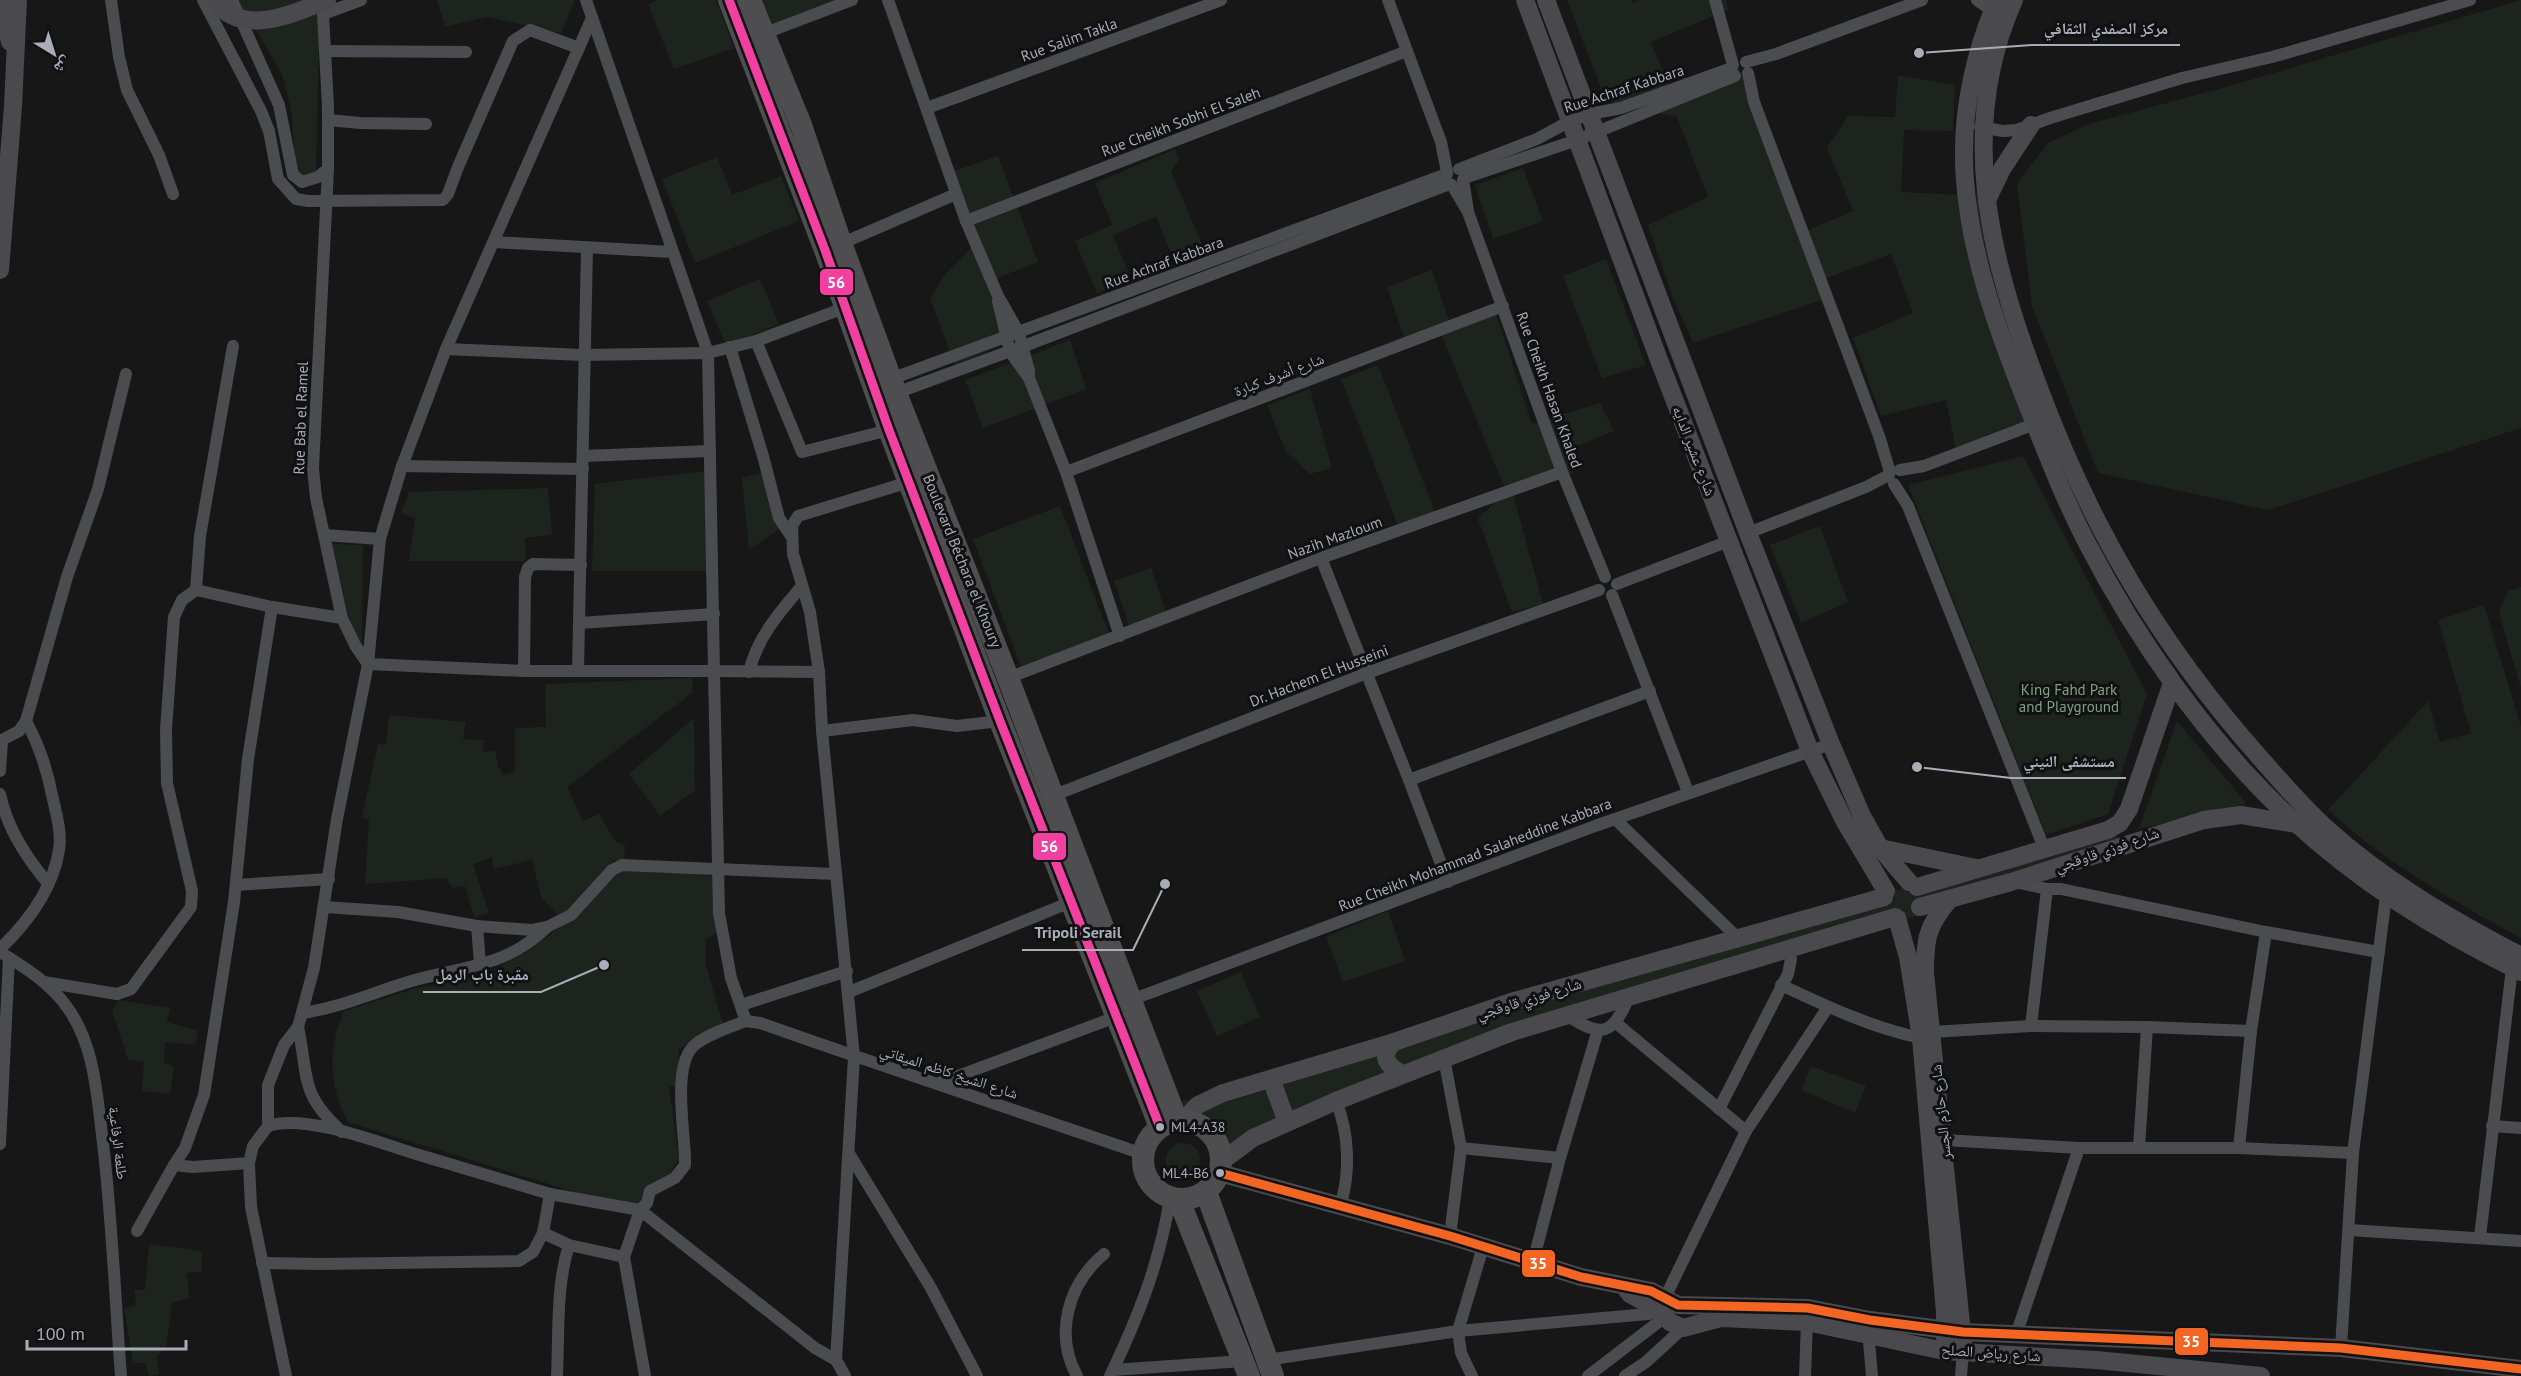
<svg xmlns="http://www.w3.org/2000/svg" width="2521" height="1376" font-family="'PT Sans','Noto Naskh Arabic',sans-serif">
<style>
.green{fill:#1d241e}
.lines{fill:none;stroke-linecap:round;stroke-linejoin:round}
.street{stroke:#4b4c50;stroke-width:12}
.secondary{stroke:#4a4a4e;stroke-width:18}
.highway{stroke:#4e4e51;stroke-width:22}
.secondary-bridge{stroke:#4a4a4e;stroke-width:18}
.bus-1-casing{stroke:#111113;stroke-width:14}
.bus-2-casing{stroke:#111113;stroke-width:14}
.bus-1{stroke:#f240a1;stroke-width:9}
.bus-2{stroke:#f26522;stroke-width:9}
.bus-dot{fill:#a8adb8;stroke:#111113;stroke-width:2}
.labels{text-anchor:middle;stroke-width:6;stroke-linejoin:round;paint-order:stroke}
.bus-label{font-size:14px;fill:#a8adb8;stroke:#111113;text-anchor:start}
.street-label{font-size:15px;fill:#a8adb8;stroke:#111113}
.park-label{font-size:15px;fill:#7fa381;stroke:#111113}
.leader{fill:none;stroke:#a8adb8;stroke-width:2}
.callout-dot{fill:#a8adb8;stroke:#111113;stroke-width:2}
.callout-label{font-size:16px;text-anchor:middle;font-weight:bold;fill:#a8adb8;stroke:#111113;stroke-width:6;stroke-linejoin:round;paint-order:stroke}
.line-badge{stroke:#111113;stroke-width:2}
.badge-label{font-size:16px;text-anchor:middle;font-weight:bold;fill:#fff}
</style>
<rect width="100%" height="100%" fill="#171717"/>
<g class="green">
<path d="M 237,0 L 320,0 L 316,173 L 308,177 L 296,174 L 291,109 L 284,81 L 279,68 Z"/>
<path d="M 437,0 L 574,0 L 574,2 L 561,33 L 487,17 L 445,27 Z"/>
<path d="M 657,0 L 716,0 L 734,48 L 674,69 L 648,4 Z"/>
<path d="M 760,0 L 860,0 L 771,31 Z"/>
<path d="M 1567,0 L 1631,0 L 1632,3 L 1639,0 L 1726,0 L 1728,10 L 1651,42 L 1673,96 L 1739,69 L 1806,231 L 1853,211 L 1827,148 L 1848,116 L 1895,117 L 1898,75 L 1955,85 L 1953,131 L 1904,130 L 1901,192 L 1986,196 L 2037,424 L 1956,450 L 1946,400 L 1881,416 L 1853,338 L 1913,313 L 1891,254 L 1816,282 L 1822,300 L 1693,343 L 1672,296 L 1648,225 L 1708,197 L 1677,117 L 1606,101 Z"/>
<path d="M 2521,0 L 2521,428 L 2268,510 L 2098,473 L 2032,306 L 2017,183 L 2048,143 L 2089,124 L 2233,85 Z"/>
<path d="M 1175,149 L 1179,160 L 1171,171 L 1206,254 L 1177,267 L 1156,217 L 1113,235 L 1131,279 L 1097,293 L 1075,241 L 1112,225 L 1095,183 Z"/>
<path d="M 998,156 L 1038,262 L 992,280 L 1014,340 L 955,365 L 930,298 L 946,273 L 974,245 L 954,171 Z"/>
<path d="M 717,157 L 732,195 L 781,176 L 799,221 L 695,263 L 662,179 Z"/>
<path d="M 1523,168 L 1543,221 L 1493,239 L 1475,185 Z"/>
<path d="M 1606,259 L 1646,365 L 1602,378 L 1563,276 Z"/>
<path d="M 1432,270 L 1451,327 L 1496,314 L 1532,424 L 1600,403 L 1614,431 L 1567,450 L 1573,473 L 1513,494 L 1543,604 L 1512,612 L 1478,519 L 1506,491 L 1441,334 L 1406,343 L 1387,287 Z"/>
<path d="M 760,279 L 779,324 L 726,346 L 707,301 Z"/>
<path d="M 1070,340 L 1086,389 L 983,428 L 965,380 Z"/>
<path d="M 1378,365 L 1437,517 L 1400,531 L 1341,379 Z"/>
<path d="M 1310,389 L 1332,468 L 1310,474 L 1286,452 L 1267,405 Z"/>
<path d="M 2023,456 L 2147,694 L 2108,814 L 2046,835 L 1908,485 Z"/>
<path d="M 713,470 L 714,571 L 592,571 L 595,484 Z"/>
<path d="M 764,472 L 779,529 L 749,550 L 742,478 Z"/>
<path d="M 548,488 L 552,535 L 525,538 L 526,561 L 409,561 L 415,518 L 401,513 L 409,492 Z"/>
<path d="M 1060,506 L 1109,634 L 1021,667 L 973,539 Z"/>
<path d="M 1820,526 L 1848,602 L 1801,623 L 1770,545 Z"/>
<path d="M 332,544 L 363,545 L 362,642 L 355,643 Z"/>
<path d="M 1151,568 L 1166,613 L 1129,625 L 1114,581 Z"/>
<path d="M 2521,587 L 2521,688 L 2499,613 L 2508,591 Z"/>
<path d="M 2484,605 L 2521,727 L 2521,938 C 2453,901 2386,863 2328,810 L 2428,701 L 2440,742 L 2471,733 L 2438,620 Z"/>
<path d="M 693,678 L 692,693 L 567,787 L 583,821 L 599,814 L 616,842 L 625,845 L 624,861 L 612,860 L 612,866 L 715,876 L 718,932 L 706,940 L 705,962 L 724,1028 L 678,1049 L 684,1084 L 669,1087 L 679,1158 L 670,1174 L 658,1182 L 646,1214 L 348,1122 C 329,1086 327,1049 344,1011 L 413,989 L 478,975 L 497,968 L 528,951 L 565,923 L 541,897 L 532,860 L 493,869 L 492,857 L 473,864 L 489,913 L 474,917 L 465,886 L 452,888 L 447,878 L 365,884 L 369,820 L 362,817 L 378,744 L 386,745 L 389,715 L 466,722 L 463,739 L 484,740 L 483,752 L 495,751 L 498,766 L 503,775 L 515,772 L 515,728 L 546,727 L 545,684 Z"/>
<path d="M 694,718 L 695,790 L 660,816 L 629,774 Z"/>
<path d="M 2177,721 L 2247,804 L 2139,829 Z"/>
<path d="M 2096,824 L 2135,849 L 1629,1004 L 1424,1063 L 1224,1152 L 1210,1136 L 1163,1107 L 2035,849 Z"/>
<path d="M 1388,911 L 1405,961 L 1343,982 L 1326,937 Z"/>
<path d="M 1241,972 L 1260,1017 L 1217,1036 L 1197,991 Z"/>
<path d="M 119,1000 L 170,1008 L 167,1022 L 198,1031 L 195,1045 L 165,1042 L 164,1063 L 174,1067 L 170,1094 L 142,1091 L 144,1062 L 128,1060 L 112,1010 Z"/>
<path d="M 1811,1066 L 1866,1086 L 1855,1113 L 1801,1090 Z"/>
<circle cx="1183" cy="1160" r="17"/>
<path d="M 149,1244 L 202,1251 L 201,1272 L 187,1273 L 189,1298 L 172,1303 L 166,1347 L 157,1356 L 159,1374 L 149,1376 L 145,1363 L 133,1363 L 124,1308 L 136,1305 L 134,1290 L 145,1290 Z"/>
</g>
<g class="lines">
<g class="street">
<path d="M 111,0 L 119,57 L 127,90 L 159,155 L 173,194"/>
<path d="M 203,0 L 261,111 L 269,131 L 278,179 L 296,199 L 308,201 L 443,200 L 448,194 L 458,167 L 513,41 L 530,30 L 579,48"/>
<path d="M 232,0 L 279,105 L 293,175 L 302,182 L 318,177 L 328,169"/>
<path d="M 320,0 L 323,14 L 328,106 L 328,169 L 313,468 L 316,498 L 342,618 L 355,645 L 368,664 L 337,819 L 314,968 L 298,1027 L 284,1045 L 268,1085 L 268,1126 L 253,1146 L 249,1163 L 193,1167 L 174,1165 L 185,1148 L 204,1095 L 234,902 L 248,759 L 272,607 L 342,618"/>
<path d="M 586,0 L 708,353 L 714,671 L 819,672"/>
<path d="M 888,0 L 966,221 L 998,296 L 1019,333 L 1029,371 L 1029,378"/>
<path d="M 1388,0 L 1441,142 L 1447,172"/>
<path d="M 1715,0 L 1733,65"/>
<path d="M 1977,0 L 1992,11"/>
<path d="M 323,14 L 361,0"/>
<path d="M 592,18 L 446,349 L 402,466 L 380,539 L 368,664 L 524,671 L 714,671 L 719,913 L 731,978 L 746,1021"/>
<path d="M 763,34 L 852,0"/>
<path d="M 325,51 L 466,52"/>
<path d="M 1746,62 L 1776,54 L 1922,0"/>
<path d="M 1748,73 L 1754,102 L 1879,436 L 1890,472"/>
<path d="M 927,108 L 1221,0"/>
<path d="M 328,120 L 360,123 L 426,124"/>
<path d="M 1980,127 L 2003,131 L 2017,130 L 2050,118 L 2182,78 L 2272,57 L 2470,0"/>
<path d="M 1459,169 L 1537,139 L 1570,121 L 1590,114 L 1621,108 L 1732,68"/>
<path d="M 1464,178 L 1577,140 L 1735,76"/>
<path d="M 1463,180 L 1468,211"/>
<path d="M 1452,185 L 1468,212 L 1562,472 L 1605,577"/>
<path d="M 966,221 L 1407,51"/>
<path d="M 494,242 L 672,252"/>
<path d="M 838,245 L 956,194"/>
<path d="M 998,301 L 1010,352 L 1029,378 L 1066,472 L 1120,636"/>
<path d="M 756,341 L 802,452 L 889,430"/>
<path d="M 730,347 L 763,456 L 779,518 L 791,536"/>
<path d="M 446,349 L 583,355 L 708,353 L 756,341 L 844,308"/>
<path d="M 891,379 L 1447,174"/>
<path d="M 896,393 L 1024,346 L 1450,184"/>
<path d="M 583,456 L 710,451"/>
<path d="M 402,466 L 583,469"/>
<path d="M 1900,470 L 1924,466 L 2040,422"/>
<path d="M 1066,472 L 1503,306"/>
<path d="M 1894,484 L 1908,506 L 2044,848"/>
<path d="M 1748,533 L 1866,487 L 1889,475"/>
<path d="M 324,535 L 380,539"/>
<path d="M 1321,558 L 1409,780 L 1650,691"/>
<path d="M 1617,584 L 1729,541"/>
<path d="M 196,590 L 200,536 L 233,346"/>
<path d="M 1612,595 L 1688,792"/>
<path d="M 579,623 L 714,614"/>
<path d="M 578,670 L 587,249"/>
<path d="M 524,671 L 525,577 L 528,568 L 533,564 L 581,565"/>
<path d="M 749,672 C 757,638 779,613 801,587"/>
<path d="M 1008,678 L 1321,558 L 1562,472"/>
<path d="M 822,731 L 913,720 L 957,726 L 1000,721"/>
<path d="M 0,741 L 19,731 L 26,721 L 67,577 L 98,489 L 126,374"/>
<path d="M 0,771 L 2,741"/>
<path d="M 1409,780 L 1448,882"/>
<path d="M 0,794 C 7,828 25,856 47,882"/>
<path d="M 1052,796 L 1367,673 L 1599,590"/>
<path d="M 1615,819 L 1738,938"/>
<path d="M 2015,882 L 2047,889 L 2061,889 L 2266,932 L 2379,952"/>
<path d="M 236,885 L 329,879"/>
<path d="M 325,907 L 398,912 L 477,926 L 532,930 L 547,927 L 571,915 L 612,870 L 622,865 L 836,874"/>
<path d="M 477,926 L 480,964"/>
<path d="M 0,949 C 27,923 53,889 59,850 C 62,832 56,813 52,795 C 47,769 39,745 26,721"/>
<path d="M 0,952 C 24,967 50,983 67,1007 C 95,1045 97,1097 103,1143 C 112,1220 115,1298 121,1376"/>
<path d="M 44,982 L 117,994 L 131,989 L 191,907 L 192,891 L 167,783 L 166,730 L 174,617 L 182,600 L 196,590 L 272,607"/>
<path d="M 1781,985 C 1826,1006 1872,1028 1921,1038"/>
<path d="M 849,992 L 1071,902"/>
<path d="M 1131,1000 L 1595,826 L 1831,744"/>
<path d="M 741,1005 L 847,971"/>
<path d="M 302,1013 C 339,1008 372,993 408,982 C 459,966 504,969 546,928"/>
<path d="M 1566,1015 C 1602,1038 1612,1036 1629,997"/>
<path d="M 746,1021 C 730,1027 710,1033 696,1044 C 670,1063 686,1135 685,1165 L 675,1178 L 650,1191 L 647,1203 L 640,1210 L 624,1257 L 569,1245 L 543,1233 L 550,1194 L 640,1210 L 815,1348 L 836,1360"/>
<path d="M 746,1021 L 760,1023 C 887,1068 1015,1110 1143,1154"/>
<path d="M 1616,1023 L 1746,1131"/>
<path d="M 2031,1026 L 2047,889"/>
<path d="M 298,1027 C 309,1078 299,1093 342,1132"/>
<path d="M 1932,1032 L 2031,1026 L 2147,1027 L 2251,1031"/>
<path d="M 1444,1058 L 1461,1148 L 1450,1236"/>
<path d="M 939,1083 L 1116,1017"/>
<path d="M 1336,1101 C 1349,1133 1351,1173 1340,1206"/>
<path d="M 1719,1109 L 1788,974 L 1791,959 L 1789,950"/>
<path d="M 268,1126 C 306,1114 377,1142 416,1154 C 461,1167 505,1181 550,1194"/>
<path d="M 2492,1126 L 2521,1128"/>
<path d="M 1944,1140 L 2079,1148 L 2239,1148 L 2353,1153"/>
<path d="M 0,1144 L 9,958"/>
<path d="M 2139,1147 L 2147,1027"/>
<path d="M 1461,1148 L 1560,1158"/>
<path d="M 2239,1148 L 2251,1031 L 2266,932"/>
<path d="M 850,1155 L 931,1288 L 977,1376"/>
<path d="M 249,1163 L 251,1207 L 286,1376"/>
<path d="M 2349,1230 L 2521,1241"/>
<path d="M 137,1231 L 174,1165"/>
<path d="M 2480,1237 L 2512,968"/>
<path d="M 624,1257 L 645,1376"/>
<path d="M 1533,1262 L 1560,1158 L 1598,1030"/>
<path d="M 262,1263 L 321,1264 L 519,1261 L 533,1252 L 543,1233"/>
<path d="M 1868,1330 L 1872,1376"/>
<path d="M 2016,1335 L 2079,1148"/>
<path d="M 2341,1348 L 2353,1153 L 2386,896"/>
<path d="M 1267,1360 L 1458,1331 L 1648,1314 L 1659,1310 L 1746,1131 L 1828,1007"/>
<path d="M 1113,1370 L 1243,1361"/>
<path d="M 557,1376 C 559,1333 556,1286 569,1245"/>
<path d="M 845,1376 L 836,1360 L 854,1057 L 822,731 L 819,672 L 810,612 L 793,554 L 792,526 L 798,516 L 909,482"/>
<path d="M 1077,1376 C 1054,1334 1068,1284 1104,1254"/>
<path d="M 1110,1376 C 1138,1318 1160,1262 1170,1198"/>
<path d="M 1472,1376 L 1461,1353 L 1458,1331 L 1483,1247"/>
<path d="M 1588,1376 L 1665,1317"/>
<path d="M 1625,1376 L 1646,1362 L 1683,1328"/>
<path d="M 1805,1376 L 1807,1322"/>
<path d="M 1961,1376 L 1963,1352"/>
</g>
<g class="secondary">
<path d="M 1,0 L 10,42"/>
<path d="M 1525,0 L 1659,360 L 1810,751 L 1845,822 L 1886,891"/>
<path d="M 1546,0 L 1748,533 L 1831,744 L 1862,816 L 1880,848 L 1909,882"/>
<path d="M 1997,0 C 1973,57 1960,119 1965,181 C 1971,256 1996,325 2023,394 C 2043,444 2062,495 2087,543 C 2136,638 2206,738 2284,812 C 2354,879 2434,929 2521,972"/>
<path d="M 2014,0 C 1957,128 1989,255 2036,380 C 2090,527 2158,643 2262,760 C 2282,783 2303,807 2326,828 C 2384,881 2451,919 2521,956"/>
<path d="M 1987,200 L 2002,169 L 2031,125"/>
<path d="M 0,270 L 13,106 L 18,0"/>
<path d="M 1880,848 L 1976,868"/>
<path d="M 1917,887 L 2108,830 L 2120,823 L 2129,809 L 2172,683"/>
<path d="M 1950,899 C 1927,926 1925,938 1925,973 L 1963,1343"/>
<path d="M 1920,907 L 2011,882 L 2204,820 L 2241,815 L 2297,824"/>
<path d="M 1897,918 L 1908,957 L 1921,1038 L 1945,1312 L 1945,1339"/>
<path d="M 1394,1042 C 1379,1056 1387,1066 1402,1074"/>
<path d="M 1271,1079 L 1287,1122"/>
<path d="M 1183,1120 L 1198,1105 L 1223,1093 L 1394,1042 L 1511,1002 L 1884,897"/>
<path d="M 1222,1161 L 1253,1138 L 1336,1101 L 1512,1032 L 1895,917"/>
<path d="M 1220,1173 L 1450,1236 L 1581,1277 L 1651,1291 L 1678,1305 L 1808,1308 L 1870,1320 L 1963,1332 L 2341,1348 L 2521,1369"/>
<path d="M 1627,1290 L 1630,1294 L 1659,1310 L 1670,1322 L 1683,1328 L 1721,1318 L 1807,1322 L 1944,1351 L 2096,1360 L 2261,1376"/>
</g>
<g class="highway">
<path d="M 729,0 L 825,250 L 889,430 L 1000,721 L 1160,1127"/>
<path d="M 750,0 L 801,125 L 841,243 L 896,393 L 1008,678 L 1177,1121"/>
<circle cx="1182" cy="1160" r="39"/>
<path d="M 1206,1192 L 1273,1376"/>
<path d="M 1179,1200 L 1249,1376"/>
</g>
<path class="secondary-bridge" d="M 214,0 C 241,38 293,14 327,0"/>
<g class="bus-1-casing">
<path id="bus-1" d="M 729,0 L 825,250 L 889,430 L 1000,721 L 1160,1127"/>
</g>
<g class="bus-2-casing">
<path id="bus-2" d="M 1220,1173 L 1450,1236 L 1581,1277 L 1651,1291 L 1678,1305 L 1808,1308 L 1870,1320 L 1963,1332 L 2341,1348 L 2521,1369"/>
</g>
<use href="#bus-1" class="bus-1"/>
<use href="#bus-2" class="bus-2"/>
</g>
<g class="bus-dot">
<circle cx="1160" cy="1127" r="5"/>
<circle cx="1220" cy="1173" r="5"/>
</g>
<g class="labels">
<g class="bus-label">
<text x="1171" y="1132">ML4-A38</text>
<text x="1209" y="1178" text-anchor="end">ML4-B6</text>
</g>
<g class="street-label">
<text transform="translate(1069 40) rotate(-20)" y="5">Rue Salim Takla</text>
<text transform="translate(1624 89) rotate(-18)" y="5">Rue Achraf Kabbara</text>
<text transform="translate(1181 122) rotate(-21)" y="5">Rue Cheikh Sobhi El Saleh</text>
<text transform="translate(1164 263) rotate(-20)" y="5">Rue Achraf Kabbara</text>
<text transform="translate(1279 375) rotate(-21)" y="5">شارع أشرف كبارة</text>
<text transform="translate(1549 390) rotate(70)" y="5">Rue Cheikh Hasan Khaled</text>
<text transform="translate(301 418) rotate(-88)" y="5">Rue Bab el Ramel</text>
<text transform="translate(1694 451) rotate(69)" y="5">شارع عشير الدايه</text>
<text transform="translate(1335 538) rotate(-20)" y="5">Nazih Mazloum</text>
<text transform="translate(962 561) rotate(68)" y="5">Boulevard Béchara el Khoury</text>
<text transform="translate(1319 676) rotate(-21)" y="5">Dr. Hachem El Husseini</text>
<text transform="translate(2107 850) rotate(-19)" y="5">شارع فوزي قاوقجي</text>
<text transform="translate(1475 855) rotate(-21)" y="5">Rue Cheikh Mohammad Salaheddine Kabbara</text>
<text transform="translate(1529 999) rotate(-17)" y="5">شارع فوزي قاوقجي</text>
<text transform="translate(949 1072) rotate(18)" y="5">شارع الشيخ كاظم الميقاتي</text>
<text transform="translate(1941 1112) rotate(-96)" y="5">شارع حازم الجسر</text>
<text transform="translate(118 1143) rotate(83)" y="5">طلعة الرفاعية</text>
<text transform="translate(1991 1353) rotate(4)" y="5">شارع رياض الصلح</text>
</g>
<g class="park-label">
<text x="2069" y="695">King Fahd Park<tspan x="2069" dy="17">and Playground</tspan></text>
</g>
</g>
<path class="leader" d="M1919 53L2032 45H2180M1917 767L2011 778H2126M1165 884L1133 950H1022M604 965L541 992H423"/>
<g class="callout-dot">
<circle cx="1919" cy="53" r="6"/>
<circle cx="1917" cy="767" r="6"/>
<circle cx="1165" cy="884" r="6"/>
<circle cx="604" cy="965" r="6"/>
</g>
<g class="callout-label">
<text x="2106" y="34">مركز الصفدي الثقافي</text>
<text x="2069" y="767">مستشفى النيني</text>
<text x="1078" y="938">Tripoli Serail</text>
<text x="482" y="980">مقبرة باب الرمل</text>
</g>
<g class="line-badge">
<rect x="819" y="268" width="35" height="28" rx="6" fill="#f240a1"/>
<rect x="1032" y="832" width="35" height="29" rx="6" fill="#f240a1"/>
<rect x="1521" y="1249" width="35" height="29" rx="6" fill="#f26522"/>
<rect x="2174" y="1327" width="35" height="29" rx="6" fill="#f26522"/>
</g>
<g class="badge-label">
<text x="836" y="288">56</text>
<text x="1049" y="852">56</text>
<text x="1538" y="1269">35</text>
<text x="2191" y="1347">35</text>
</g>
<g transform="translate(54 54) rotate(142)" stroke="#111113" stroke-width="4.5" paint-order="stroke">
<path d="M0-4.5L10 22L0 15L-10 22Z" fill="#a8adb8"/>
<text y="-9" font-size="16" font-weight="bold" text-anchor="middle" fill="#a8adb8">ش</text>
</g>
<path d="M27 1340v9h159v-9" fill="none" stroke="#a8adb8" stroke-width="3"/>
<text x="36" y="1340" font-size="18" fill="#a8adb8" stroke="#111113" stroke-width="4.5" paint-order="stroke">100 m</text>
</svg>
